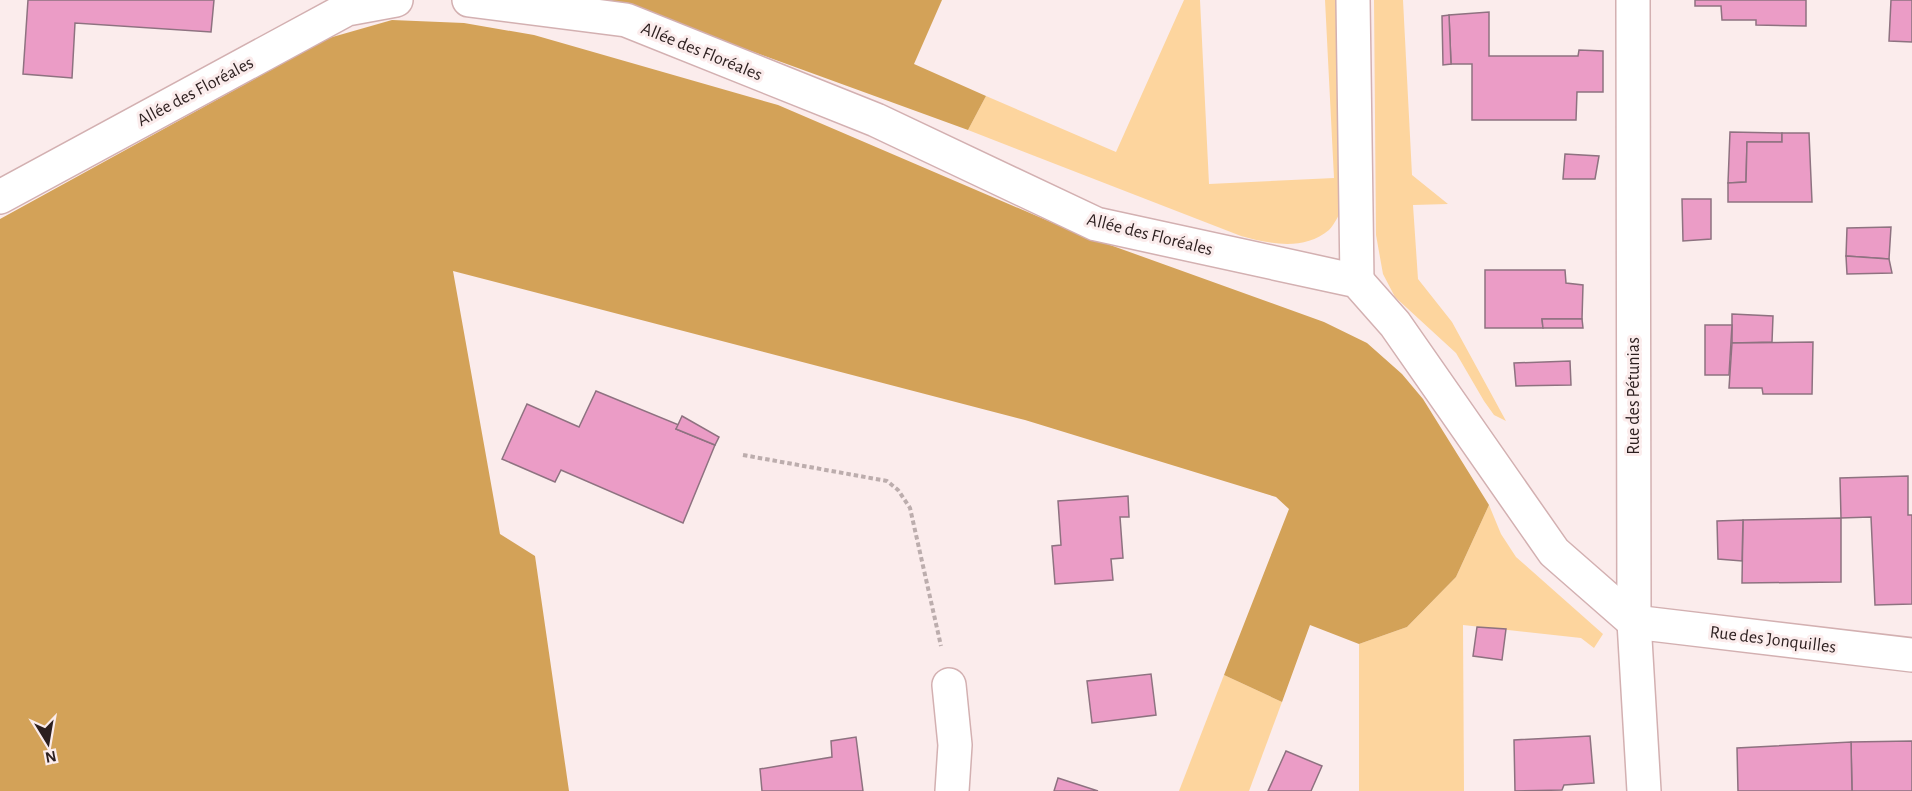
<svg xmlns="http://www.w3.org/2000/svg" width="1912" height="791" font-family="'Alegreya Sans',sans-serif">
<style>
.green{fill:#fdd59e}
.forest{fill:#d3a258}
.building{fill:#eb9cc6;stroke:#8e7280;stroke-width:1.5}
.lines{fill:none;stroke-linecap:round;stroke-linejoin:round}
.minor-casing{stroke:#d3b0b1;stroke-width:36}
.path{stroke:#bcadad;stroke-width:4;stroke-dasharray:4.5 3;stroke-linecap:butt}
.minor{stroke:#fff;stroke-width:33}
.labels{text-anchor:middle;stroke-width:6;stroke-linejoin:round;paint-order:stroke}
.street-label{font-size:18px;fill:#2c1f1f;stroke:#fbecec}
</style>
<rect width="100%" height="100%" fill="#fbecec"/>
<g class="green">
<path d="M 1184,0 L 1200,0 L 1209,184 L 1334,178 L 1325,0 L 1340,0 L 1344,205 C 1340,212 1335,224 1329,230 C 1304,251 1270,244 1241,236 L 968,130 L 986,96 L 1116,152 Z"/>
<path d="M 1374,0 L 1403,0 L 1412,175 L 1448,204 L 1413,205 L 1418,279 L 1452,322 L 1506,421 L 1494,415 L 1484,401 L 1456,353 L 1395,297 L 1383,274 L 1376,235 Z"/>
<path d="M 1489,505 L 1501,534 L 1516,557 L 1603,634 L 1594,648 L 1581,638 L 1463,625 L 1464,791 L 1359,791 L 1359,644 L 1407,627 L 1456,577 Z"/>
<path d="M 1224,675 L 1282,702 L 1249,791 L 1179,791 Z"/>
</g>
<g class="forest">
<path d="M 600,0 L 942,0 L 914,64 L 986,96 L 968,130 L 630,7 Z"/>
<path d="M 392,20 L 464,23 L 534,35 L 778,105 L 1074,232 L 1324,322 L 1367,343 L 1402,374 L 1423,399 L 1489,505 L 1456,577 L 1407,627 L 1359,644 L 1310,625 L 1282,702 L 1224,675 L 1289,509 L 1276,497 L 1025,420 L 453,271 L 500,534 L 535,556 L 569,791 L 0,791 L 0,219 L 329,38 Z"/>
</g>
<g class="building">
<path d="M 28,0 L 214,0 L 211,32 L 75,23 L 72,78 L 23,74 Z"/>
<path d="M 1695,0 L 1806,0 L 1806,26 L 1756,25 L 1756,20 L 1722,20 L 1721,6 L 1695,6 Z"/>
<path d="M 1891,0 L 1912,0 L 1912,42 L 1889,41 Z"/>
<path d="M 1489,12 L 1489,56 L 1578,56 L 1579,50 L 1603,51 L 1603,92 L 1577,92 L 1576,120 L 1472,120 L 1472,64 L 1451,64 L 1449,15 Z"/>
<path d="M 1449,15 L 1451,64 L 1443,65 L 1442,16 Z"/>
<path d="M 1730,132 L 1782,133 L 1782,142 L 1747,142 L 1746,182 L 1728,183 Z"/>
<path d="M 1782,133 L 1809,133 L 1812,202 L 1728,202 L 1728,183 L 1746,182 L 1747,142 L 1782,142 Z"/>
<path d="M 1565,154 L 1599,156 L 1595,179 L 1563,179 Z"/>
<path d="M 1682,199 L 1711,199 L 1711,239 L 1683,241 Z"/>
<path d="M 1891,227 L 1889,259 L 1846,256 L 1847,228 Z"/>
<path d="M 1846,256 L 1889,259 L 1892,273 L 1847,274 Z"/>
<path d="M 1485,270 L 1565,270 L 1566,283 L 1583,285 L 1582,319 L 1542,319 L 1543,328 L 1485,328 Z"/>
<path d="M 1732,314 L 1773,316 L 1772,342 L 1732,343 Z"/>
<path d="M 1542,319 L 1582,319 L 1583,328 L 1543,328 Z"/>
<path d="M 1705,325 L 1732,325 L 1729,375 L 1705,375 Z"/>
<path d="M 1813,342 L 1812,394 L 1763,394 L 1762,388 L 1729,388 L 1732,343 Z"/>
<path d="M 1570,361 L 1571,385 L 1516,386 L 1514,363 Z"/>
<path d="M 596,391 L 679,425 L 676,429 L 715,445 L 683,523 L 561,470 L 555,482 L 502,459 L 527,404 L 579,427 Z"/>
<path d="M 682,416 L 719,437 L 715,445 L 676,429 Z"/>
<path d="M 1908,476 L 1908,515 L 1912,515 L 1912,604 L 1875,605 L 1871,517 L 1841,518 L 1840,478 Z"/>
<path d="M 1128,496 L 1129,517 L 1120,517 L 1123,558 L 1111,559 L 1113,580 L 1055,584 L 1052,546 L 1061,545 L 1058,501 Z"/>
<path d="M 1841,518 L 1841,582 L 1742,583 L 1743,520 Z"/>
<path d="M 1743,520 L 1742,561 L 1718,559 L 1717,521 Z"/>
<path d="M 1477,627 L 1506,629 L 1502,660 L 1473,656 Z"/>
<path d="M 1151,674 L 1156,715 L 1092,723 L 1087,681 Z"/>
<path d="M 1590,736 L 1594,783 L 1564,785 L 1562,790 L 1515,791 L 1514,740 Z"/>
<path d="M 856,737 L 863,791 L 762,791 L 760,769 L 832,757 L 831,741 Z"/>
<path d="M 1912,741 L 1912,791 L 1852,791 L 1851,742 Z"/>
<path d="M 1851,742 L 1852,791 L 1738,791 L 1737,748 Z"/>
<path d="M 1286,751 L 1322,766 L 1311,791 L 1268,791 Z"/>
<path d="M 1058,778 L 1098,791 L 1054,791 Z"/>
</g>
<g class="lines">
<g class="minor-casing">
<g id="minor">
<path d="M 469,0 L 626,20 L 876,120 L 1096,224 L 1357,281 L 1395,324 L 1554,552 L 1634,622"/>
<path d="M 1353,0 L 1357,281"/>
<path d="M 1633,0 L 1634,622 L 1644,791"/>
<path d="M 0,197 L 347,9 L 396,0"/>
<path d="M 1634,622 L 1912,655"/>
<path d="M 949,685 L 955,745 L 952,791"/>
</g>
</g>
<path class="path" d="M 743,455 L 887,481 L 898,490 L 910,508 L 941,646"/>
<use href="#minor" class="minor"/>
</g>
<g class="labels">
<g class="street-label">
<text transform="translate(702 51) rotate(22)" y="6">Allée des Floréales</text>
<text transform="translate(195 91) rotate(-28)" y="6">Allée des Floréales</text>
<text transform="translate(1150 234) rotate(14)" y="6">Allée des Floréales</text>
<text transform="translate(1633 396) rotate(-90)" y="6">Rue des Pétunias</text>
<text transform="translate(1773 639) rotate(7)" y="6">Rue des Jonquilles</text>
</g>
</g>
<g transform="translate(48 743) rotate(169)" stroke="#fbecec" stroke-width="4.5" paint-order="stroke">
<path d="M0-4.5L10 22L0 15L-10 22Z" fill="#2c1f1f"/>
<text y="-9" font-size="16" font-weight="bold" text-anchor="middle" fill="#2c1f1f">N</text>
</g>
</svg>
